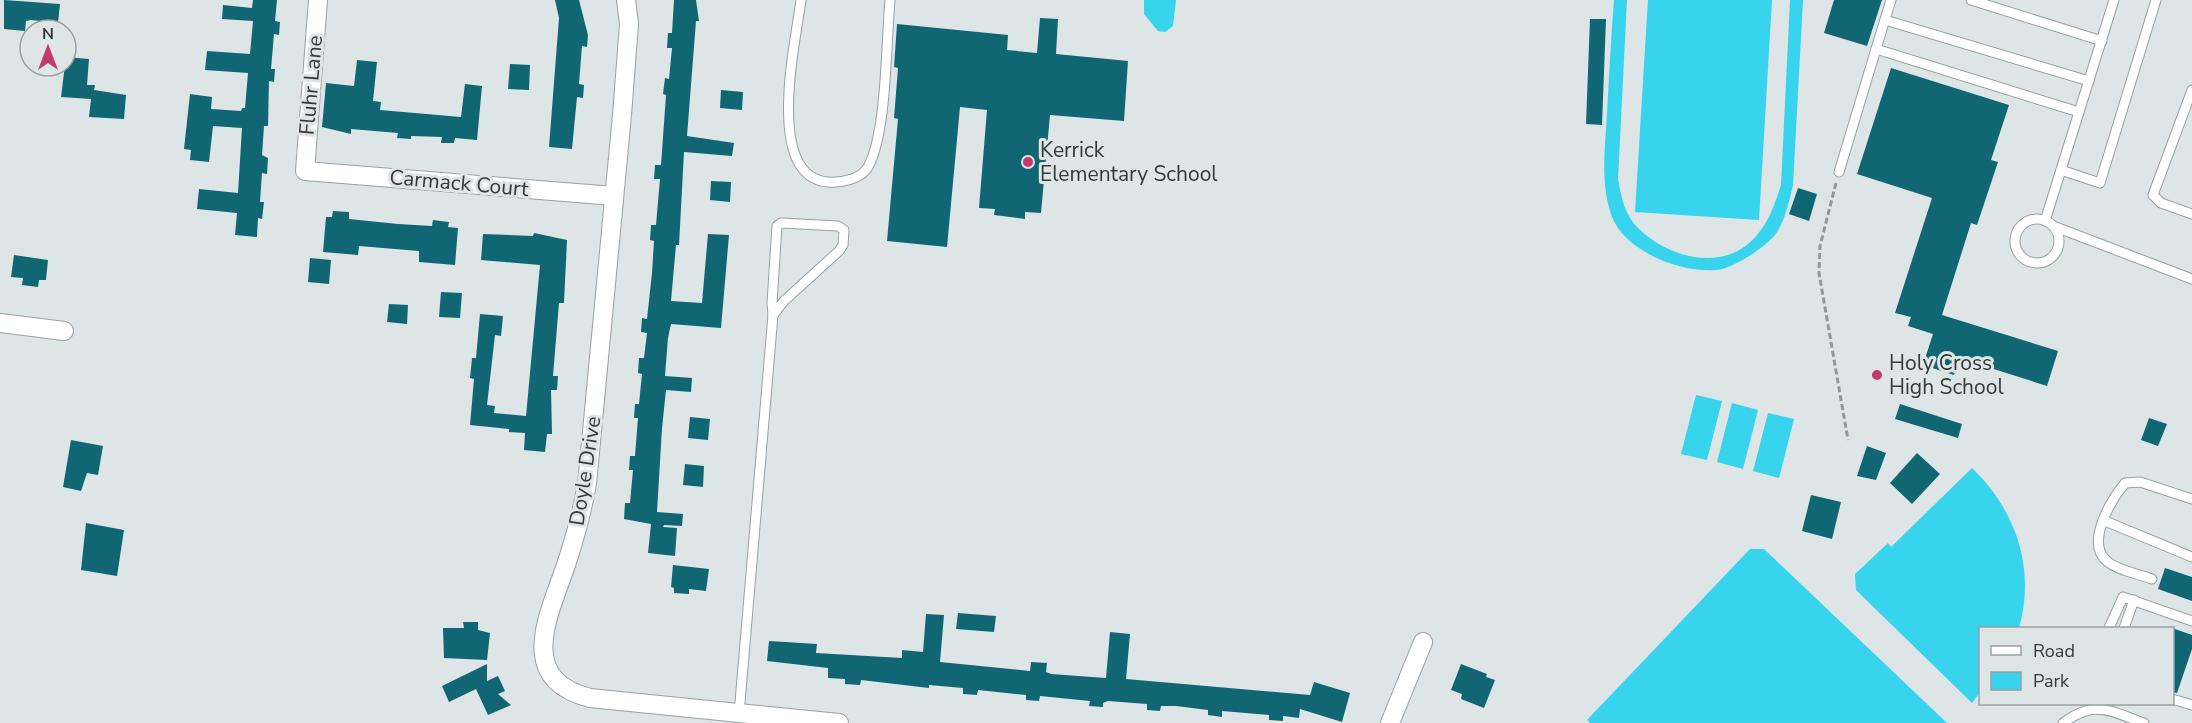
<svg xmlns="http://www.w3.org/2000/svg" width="2192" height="723" font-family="'Nunito Sans',sans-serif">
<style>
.green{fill:#38d3ed}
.building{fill:#116674}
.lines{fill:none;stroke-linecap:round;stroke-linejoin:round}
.service-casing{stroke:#98a0a1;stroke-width:11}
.minor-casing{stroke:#98a0a1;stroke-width:20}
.path{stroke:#929899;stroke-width:3;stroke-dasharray:6 3;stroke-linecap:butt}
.service{stroke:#fff;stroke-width:9}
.minor{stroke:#fff;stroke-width:18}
.poi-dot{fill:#c3386d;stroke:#dde5e7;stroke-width:2}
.labels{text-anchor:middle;stroke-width:6;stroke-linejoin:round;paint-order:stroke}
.street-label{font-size:21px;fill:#363939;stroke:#dde5e7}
.poi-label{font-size:21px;fill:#363939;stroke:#dde5e7;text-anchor:start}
</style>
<rect width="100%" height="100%" fill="#dde5e7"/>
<g class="green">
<path d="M 1144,0 L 1176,0 L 1173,26 L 1165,32 L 1158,31 L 1144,14 Z"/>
<path d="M 1614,0 L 1627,0 L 1618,179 C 1621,197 1625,216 1639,229 C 1670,259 1726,273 1757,235 C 1770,220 1775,203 1781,185 L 1790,0 L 1803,0 L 1793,185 C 1789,201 1785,223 1774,236 C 1764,248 1732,269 1716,270 C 1681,273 1626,252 1612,217 C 1600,184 1605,149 1607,114 C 1609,76 1611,38 1614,0 Z"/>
<path d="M 1648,0 L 1772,0 L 1759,220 L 1635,212 Z"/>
<path d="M 1696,395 L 1722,401 L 1707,460 L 1681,454 Z"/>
<path d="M 1732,403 L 1758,410 L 1743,469 L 1717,462 Z"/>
<path d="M 1768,413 L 1794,419 L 1779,478 L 1753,471 Z"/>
<path d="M 1972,468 C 2016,510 2036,569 2019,628 L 1980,628 L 1980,692 L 1972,703 L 1856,590 L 1855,574 L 1888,543 L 1891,547 Z"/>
<path d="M 1750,549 L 1764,549 L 1947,723 L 1590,723 L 1587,720 Z"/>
</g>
<g class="building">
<path d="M 4,0 L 60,4 L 58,23 L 31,20 L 26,21 L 25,31 L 4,29 Z"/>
<path d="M 253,0 L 277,0 L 275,21 L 280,22 L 279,35 L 274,34 L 271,69 L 275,69 L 274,82 L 269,81 L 268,126 L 264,126 L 262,155 L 268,158 L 267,174 L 262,173 L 260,202 L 264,202 L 262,219 L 258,218 L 257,237 L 235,235 L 237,213 L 197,209 L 199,189 L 238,193 L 242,128 L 213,126 L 209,162 L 190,160 L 191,150 L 184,149 L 190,94 L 212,97 L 211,109 L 241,111 L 242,108 L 245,108 L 248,73 L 205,70 L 207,51 L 250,54 L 253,21 L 222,19 L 223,5 L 252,8 Z"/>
<path d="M 555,0 L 579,0 L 588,35 L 587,47 L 582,46 L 579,84 L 584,85 L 583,98 L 577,97 L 572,149 L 549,147 L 559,18 Z"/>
<path d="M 674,0 L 696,0 L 699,21 L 696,21 L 687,136 L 734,143 L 732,156 L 684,152 L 679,245 L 676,245 L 671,301 L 702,303 L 708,234 L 729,235 L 721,328 L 671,324 L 668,338 L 665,376 L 692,378 L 691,392 L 666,390 L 662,428 L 657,512 L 683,514 L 682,526 L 664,525 L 663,527 L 677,528 L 675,556 L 648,553 L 651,524 L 624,519 L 625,503 L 630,503 L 633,470 L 629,470 L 630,456 L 635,456 L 638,418 L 634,418 L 635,404 L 639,404 L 642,374 L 638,373 L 639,358 L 644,358 L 647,333 L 641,332 L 642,318 L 647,319 L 652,273 L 654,241 L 650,240 L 651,225 L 656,225 L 660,179 L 654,179 L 655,165 L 661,165 L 666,95 L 663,94 L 665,78 L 669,79 L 672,48 L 667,48 L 668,33 L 672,33 Z"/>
<path d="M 1834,0 L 1882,0 L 1867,46 L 1824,33 Z"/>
<path d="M 1040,18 L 1058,19 L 1056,54 L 1128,61 L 1124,121 L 1050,115 L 1041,213 L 1025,212 L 1025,219 L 994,215 L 995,209 L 979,208 L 987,110 L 960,107 L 947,247 L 887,241 L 898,119 L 894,118 L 898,68 L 894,67 L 897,24 L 1008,35 L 1007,50 L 1037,53 Z"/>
<path d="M 1590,19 L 1606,19 L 1602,125 L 1586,124 Z"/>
<path d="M 66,57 L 89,59 L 87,85 L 95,85 L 94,90 L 126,95 L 124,119 L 89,117 L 91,99 L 61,97 Z"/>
<path d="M 357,60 L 377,62 L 373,101 L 381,102 L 380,110 L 461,117 L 465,84 L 482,86 L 477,140 L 455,138 L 454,143 L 441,143 L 442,137 L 411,136 L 411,139 L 397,138 L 398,133 L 351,129 L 351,134 L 322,127 L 326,83 L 354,86 Z"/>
<path d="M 510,64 L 530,65 L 529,90 L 508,89 Z"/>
<path d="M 1891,68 L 2009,105 L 1991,160 L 1998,162 L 1977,225 L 1971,223 L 1942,315 L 2058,351 L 2047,386 L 1959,358 L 1954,375 L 1923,365 L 1933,334 L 1908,326 L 1911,317 L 1895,313 L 1932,198 L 1857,174 Z"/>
<path d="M 721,90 L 743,92 L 742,110 L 720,108 Z"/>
<path d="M 711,181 L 731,182 L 730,202 L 710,200 Z"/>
<path d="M 1798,188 L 1817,194 L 1809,221 L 1789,214 Z"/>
<path d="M 333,211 L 349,212 L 349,219 L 398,224 L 432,226 L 433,220 L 449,222 L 448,227 L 458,228 L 455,265 L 419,262 L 419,251 L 359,246 L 358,255 L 323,252 L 326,217 L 332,217 Z"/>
<path d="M 534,233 L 567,240 L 564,303 L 559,303 L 553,376 L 558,376 L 557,390 L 551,390 L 552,434 L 547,434 L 545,452 L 524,450 L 525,433 L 509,432 L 509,429 L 470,425 L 474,379 L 470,378 L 472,358 L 476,358 L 480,314 L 503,316 L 501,336 L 495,335 L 487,405 L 495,406 L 494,413 L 526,416 L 540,265 L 481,260 L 483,234 L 533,236 Z"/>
<path d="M 14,255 L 48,260 L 46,280 L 39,280 L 38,287 L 22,285 L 23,278 L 11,277 Z"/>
<path d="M 310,258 L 331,260 L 329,284 L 308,282 Z"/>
<path d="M 441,292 L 462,293 L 460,318 L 439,317 Z"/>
<path d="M 389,304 L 408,305 L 407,324 L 387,322 Z"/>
<path d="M 1900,404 L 1962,424 L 1958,438 L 1895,419 Z"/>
<path d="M 690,417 L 710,419 L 708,440 L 688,438 Z"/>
<path d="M 2149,418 L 2167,424 L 2158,446 L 2141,440 Z"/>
<path d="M 71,440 L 103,446 L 98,475 L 87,473 L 81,491 L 63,487 Z"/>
<path d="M 1867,446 L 1886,453 L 1876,480 L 1857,476 Z"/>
<path d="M 1917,453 L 1940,474 L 1912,504 L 1890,483 Z"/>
<path d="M 685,464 L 704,466 L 703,487 L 683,485 Z"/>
<path d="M 1811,495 L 1841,502 L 1832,539 L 1802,531 Z"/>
<path d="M 86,523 L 124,530 L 117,576 L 81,570 Z"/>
<path d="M 673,565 L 709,569 L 706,591 L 689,589 L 689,594 L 674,593 L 674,588 L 671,587 Z"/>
<path d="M 2165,568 L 2192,577 L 2192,601 L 2158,589 Z"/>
<path d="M 958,613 L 996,616 L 994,632 L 956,629 Z"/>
<path d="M 926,614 L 944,615 L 940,662 L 1030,671 L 1031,662 L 1047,663 L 1046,672 L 1051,674 L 1106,678 L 1110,632 L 1130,634 L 1126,679 L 1310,695 L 1314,682 L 1350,693 L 1342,722 L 1300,709 L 1299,718 L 1283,716 L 1283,721 L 1269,720 L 1269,715 L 1222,711 L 1222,717 L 1208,715 L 1208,710 L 1176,706 L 1161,706 L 1160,711 L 1147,710 L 1147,704 L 1108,701 L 1103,703 L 1103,707 L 1089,706 L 1090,701 L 1040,696 L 1039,701 L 1026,700 L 1026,695 L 978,690 L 977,695 L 963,694 L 963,688 L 929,685 L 929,688 L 861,680 L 860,685 L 845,684 L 845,679 L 828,678 L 828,668 L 767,661 L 769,641 L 817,644 L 816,653 L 902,658 L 902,650 L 923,652 Z"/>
<path d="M 463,622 L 478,622 L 478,630 L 490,633 L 487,660 L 444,658 L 443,628 L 464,628 Z"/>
<path d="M 2172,628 L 2192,635 L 2192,649 L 2177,693 L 2172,692 Z"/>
<path d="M 487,664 L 487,681 L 498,676 L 505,691 L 498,694 L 511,705 L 488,715 L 476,689 L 449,702 L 442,686 Z"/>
<path d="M 1461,664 L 1487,674 L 1486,677 L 1495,680 L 1484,708 L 1461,699 L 1462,694 L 1451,690 Z"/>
</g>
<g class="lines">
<g class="service-casing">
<g id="service">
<path d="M 801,0 C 796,41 761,188 836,182 C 848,181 862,177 868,167 C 887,133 886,42 890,0"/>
<path d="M 1891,0 L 1876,49 L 2079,112"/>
<path d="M 1971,0 L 2102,41"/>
<path d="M 1885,20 L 2089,81"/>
<path d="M 2192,90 L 2153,195 L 2161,203 L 2192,214"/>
<path d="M 2061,170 L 2100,183 L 2156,0"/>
<path d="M 1839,172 L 1876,49"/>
<circle cx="2037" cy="241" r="22"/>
<path d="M 2045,221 L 2114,0"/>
<path d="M 781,223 L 838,226 L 844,230 L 843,245 L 839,251 L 784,301 L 773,315 L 772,303 L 777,226 Z"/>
<path d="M 2053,226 L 2192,279"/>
<path d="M 2105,521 L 2192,557"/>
<path d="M 2152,579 C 2139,574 2119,571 2108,562 C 2084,544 2111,500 2125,483 L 2140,482 L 2192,499"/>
<path d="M 2109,628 L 2123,597 L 2192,621"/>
<path d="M 2124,628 L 2134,600"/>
<path d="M 2172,699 L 2192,705"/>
<path d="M 739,714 L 773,315"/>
<path d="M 2063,723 C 2095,699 2110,711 2144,723"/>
</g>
</g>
<g class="minor-casing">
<g id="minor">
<path d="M 318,0 L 305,171 L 614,196"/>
<path d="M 626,0 L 629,24 L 622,115 L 587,484 C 582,512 575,538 566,565 C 549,615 515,679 590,698 L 839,723"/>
<path d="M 0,323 L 64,331"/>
<path d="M 1390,723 L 1423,642"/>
</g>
</g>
<path class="path" d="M 1836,183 L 1820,246 L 1819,273 L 1848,440"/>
<use href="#service" class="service"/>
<use href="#minor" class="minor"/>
</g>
<g class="poi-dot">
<circle cx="1028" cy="162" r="6"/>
<circle cx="1877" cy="375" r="6"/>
</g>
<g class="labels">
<g class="street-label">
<text transform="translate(311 85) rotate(-85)" y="7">Fluhr Lane</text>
<text transform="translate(459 183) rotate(5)" y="7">Carmack Court</text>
<text transform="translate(585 471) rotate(-81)" y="7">Doyle Drive</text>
</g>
<g class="poi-label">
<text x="1040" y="157">Kerrick<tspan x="1040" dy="24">Elementary School</tspan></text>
<text x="1889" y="370">Holy Cross<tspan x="1889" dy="24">High School</tspan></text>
</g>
</g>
<rect x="1979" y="627" width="195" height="78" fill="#dde5e7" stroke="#9aa0a1" stroke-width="1.5"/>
<rect x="1991" y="646" width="30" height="9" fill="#ffffff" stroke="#9aa0a1" stroke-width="1.5"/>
<text x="2033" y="657" font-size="18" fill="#363939">Road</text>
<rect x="1991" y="672" width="30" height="18" fill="#38d3ed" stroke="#9aa0a1" stroke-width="1.5"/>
<text x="2033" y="687" font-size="18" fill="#363939">Park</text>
<g transform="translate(48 48)"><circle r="28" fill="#dde5e7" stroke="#9aa0a1" stroke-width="1.5"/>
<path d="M0-4.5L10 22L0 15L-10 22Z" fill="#c3386d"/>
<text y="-9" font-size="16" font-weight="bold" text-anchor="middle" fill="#363939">N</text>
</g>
</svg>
